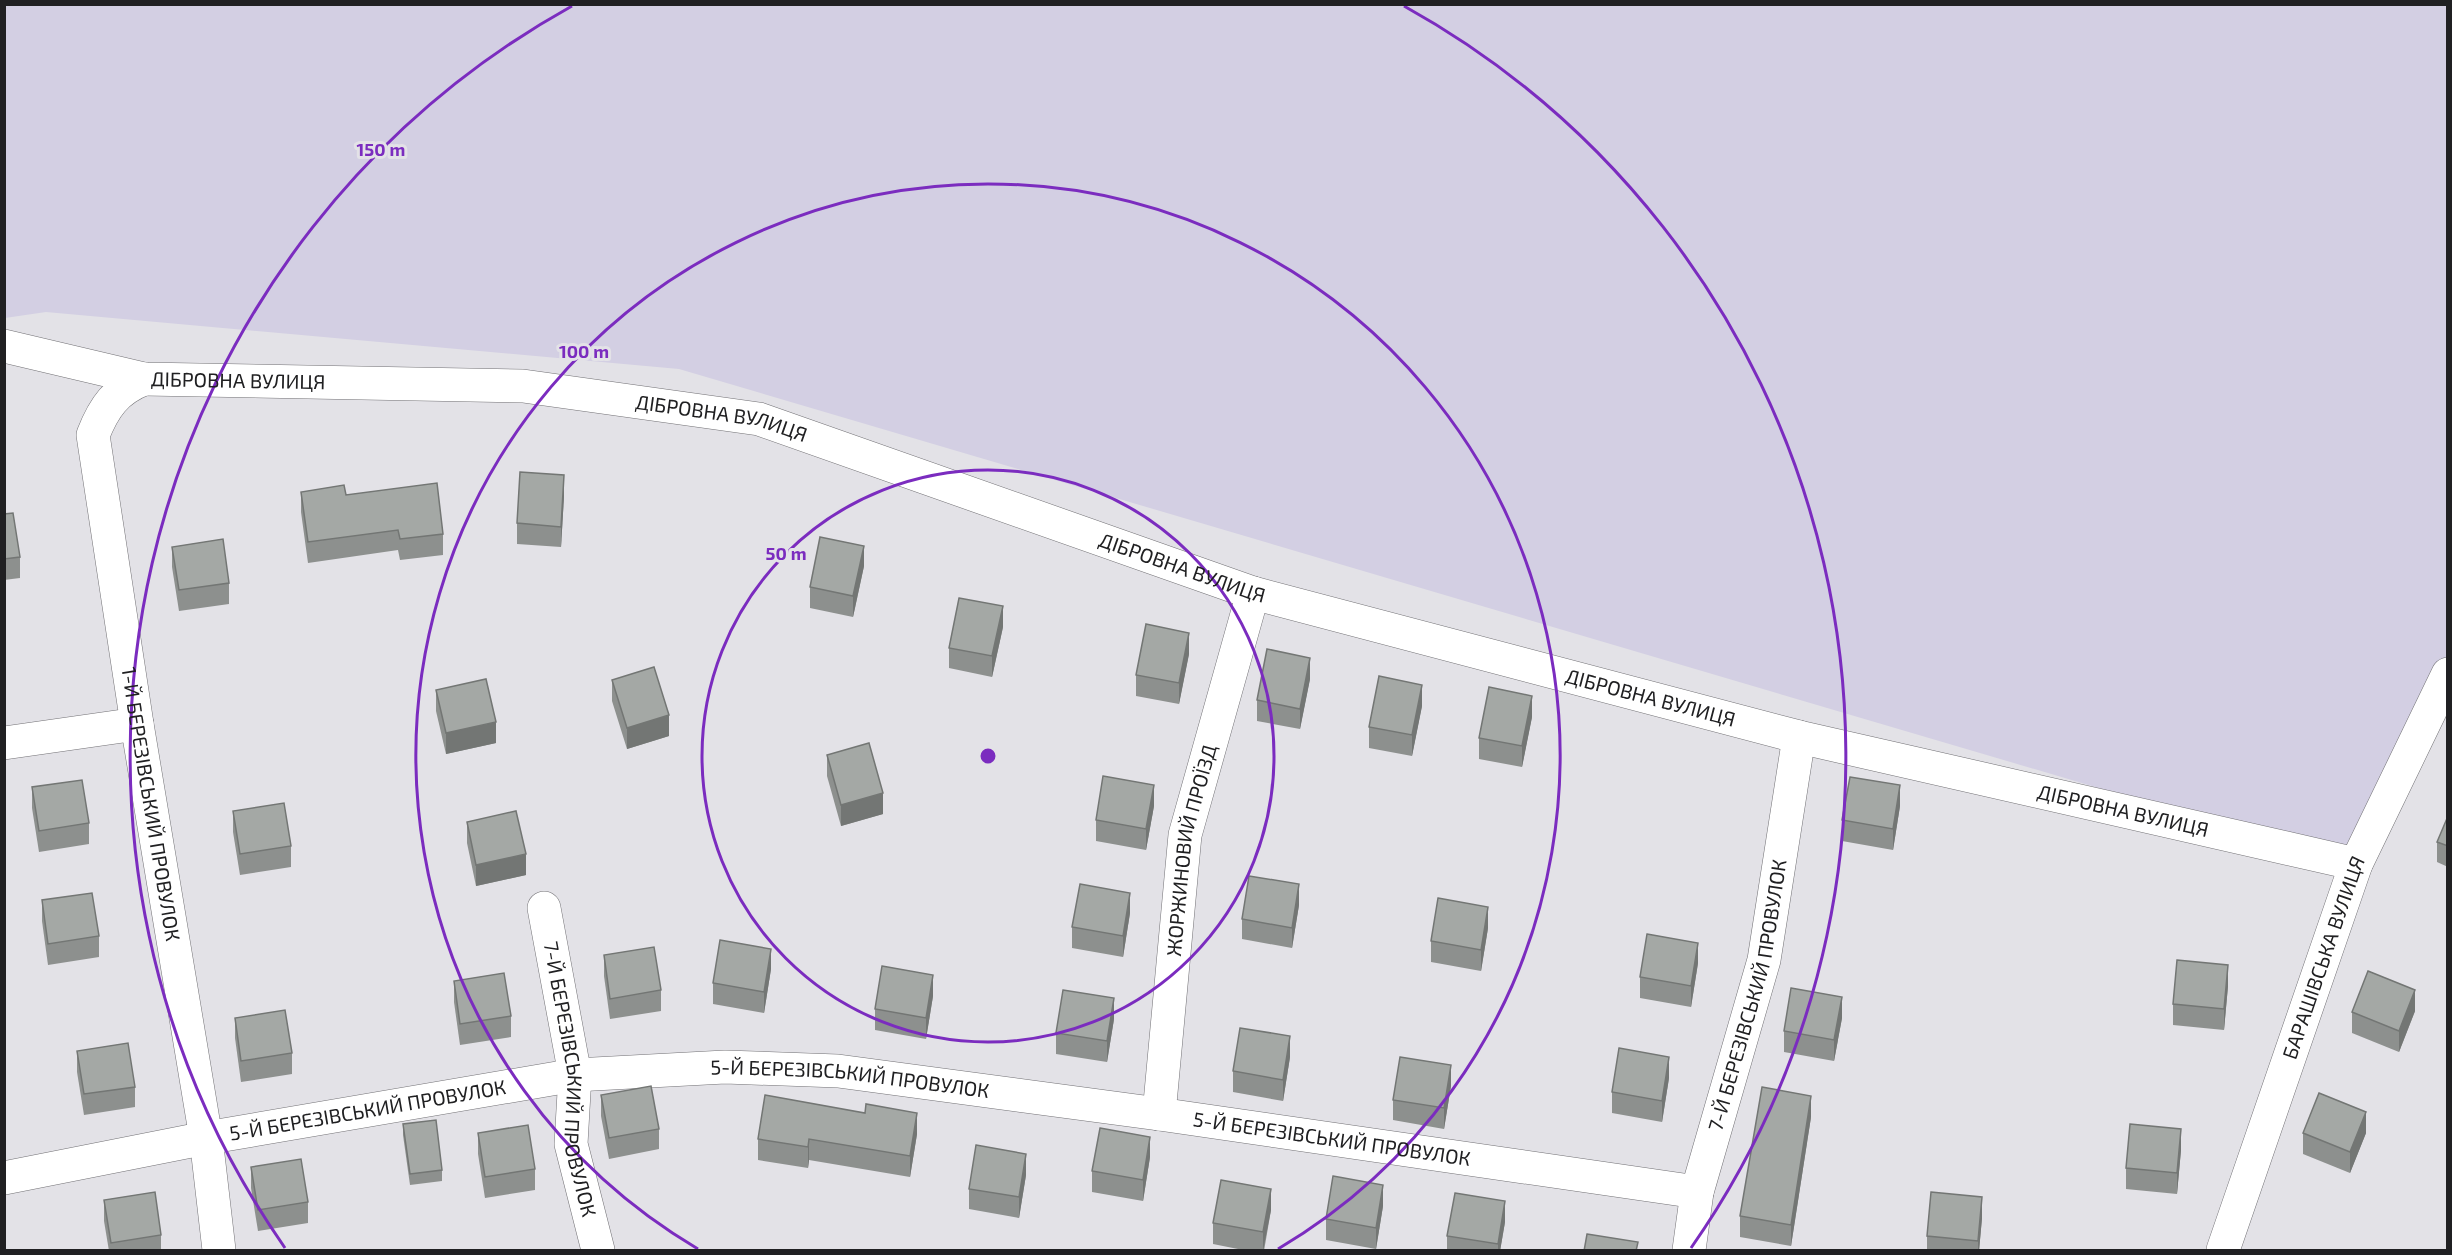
<svg xmlns="http://www.w3.org/2000/svg" width="2452" height="1255" font-family="'Exo 2',sans-serif">
<style>
.green{fill:#d3cfe3}
.lines{fill:none;stroke-linecap:round;stroke-linejoin:round}
.minor-casing{stroke:#727175;stroke-width:34}
.minor{stroke:#fff;stroke-width:33}
.wall{fill:#8d908e}
.shaded-wall{fill:#737674}
.building{fill:#a4a8a5;stroke:#737674;stroke-width:1.5}
.ring{fill:none;stroke:#7b2cbf;stroke-width:3}
.labels{text-anchor:middle;stroke-width:6;stroke-linejoin:round;paint-order:stroke}
.street-label{font-size:20px;fill:#202022;stroke:#e3e2e7}
.centre{fill:#7b2cbf;stroke:#e3e2e7;stroke-width:3}
.ring-label{font-size:18px;text-anchor:middle;font-weight:bold;fill:#7b2cbf;stroke:#e3e2e7;stroke-width:6;stroke-linejoin:round;paint-order:stroke}
</style>
<rect width="100%" height="100%" fill="#e3e2e7"/>
<path class="green" d="M 4,5 L 2447,5 L 2447,674 L 2356,864 L 679,369 L 46,312 L 5,318 Z"/>
<g class="lines">
<g class="minor-casing">
<g id="minor">
<path id="s1" d="M 4,346 L 144,379 L 523,386 L 759,419 L 1253,593 L 1799,737 L 2356,864"/>
<path id="s2" d="M 144,379 C 116,390 104,407 93,435 L 137,724 L 206,1138 L 219,1250"/>
<path d="M 4,743 L 137,724"/>
<path id="s3" d="M 544,908 L 575,1075 L 571,1144 L 598,1250"/>
<path id="s4" d="M 1159,1114 L 1185,835 L 1253,593"/>
<path id="s5" d="M 4,1178 L 206,1138 L 575,1075 L 725,1067 L 838,1071 L 1159,1114 L 1697,1192"/>
<path id="s6" d="M 1689,1250 L 1697,1192 L 1764,960 L 1799,737"/>
<path id="s7" d="M 2223,1250 L 2356,864 L 2448,674"/>
</g>
</g>
<use href="#minor" class="minor"/>
</g>
<g class="wall">
<path d="M 301,492 L 346,495 L 443,534 L 443,555 L 400,560 L 398,550 L 308,563 L 301,512 Z"/>
<path d="M 564,496 L 561,547 L 517,544 L 517,523 Z"/>
<path d="M 4,514 L 20,557 L 20,578 L 4,580 Z"/>
<path d="M 172,547 L 229,583 L 229,604 L 179,611 L 172,567 Z"/>
<path d="M 864,566 L 853,617 L 810,608 L 810,587 Z"/>
<path d="M 1003,627 L 992,677 L 949,668 L 949,648 Z"/>
<path d="M 1189,654 L 1179,704 L 1136,696 L 1136,675 Z"/>
<path d="M 1310,679 L 1300,729 L 1257,721 L 1257,700 Z"/>
<path d="M 612,680 L 669,736 L 627,749 L 612,701 Z"/>
<path d="M 436,690 L 496,743 L 446,754 L 436,711 Z"/>
<path d="M 1422,706 L 1412,756 L 1369,748 L 1369,727 Z"/>
<path d="M 1532,717 L 1522,767 L 1479,759 L 1479,738 Z"/>
<path d="M 827,755 L 883,814 L 841,826 L 827,776 Z"/>
<path d="M 32,787 L 89,823 L 89,844 L 39,852 L 32,808 Z"/>
<path d="M 1154,806 L 1146,850 L 1096,841 L 1096,820 Z"/>
<path d="M 1900,806 L 1893,850 L 1842,841 L 1842,820 Z"/>
<path d="M 233,811 L 291,846 L 291,867 L 240,875 L 233,832 Z"/>
<path d="M 2448,816 L 2448,867 L 2437,862 L 2437,842 Z"/>
<path d="M 467,822 L 526,875 L 476,886 L 467,843 Z"/>
<path d="M 42,900 L 99,936 L 99,957 L 48,965 L 42,921 Z"/>
<path d="M 1299,905 L 1292,948 L 1242,939 L 1242,919 Z"/>
<path d="M 1130,913 L 1123,957 L 1072,948 L 1072,927 Z"/>
<path d="M 1488,928 L 1481,971 L 1431,962 L 1431,941 Z"/>
<path d="M 604,955 L 661,990 L 661,1011 L 610,1019 L 604,976 Z"/>
<path d="M 1698,963 L 1691,1007 L 1640,998 L 1640,977 Z"/>
<path d="M 771,969 L 764,1013 L 713,1004 L 713,983 Z"/>
<path d="M 454,981 L 511,1016 L 511,1037 L 460,1045 L 454,1002 Z"/>
<path d="M 2228,986 L 2224,1030 L 2173,1025 L 2173,1004 Z"/>
<path d="M 933,996 L 926,1039 L 875,1030 L 875,1009 Z"/>
<path d="M 2415,1011 L 2399,1052 L 2352,1033 L 2352,1012 Z"/>
<path d="M 235,1018 L 292,1053 L 292,1074 L 241,1082 L 235,1038 Z"/>
<path d="M 1842,1018 L 1834,1061 L 1784,1052 L 1784,1031 Z"/>
<path d="M 1114,1019 L 1107,1062 L 1056,1054 L 1056,1033 Z"/>
<path d="M 77,1051 L 135,1087 L 135,1107 L 84,1115 L 77,1072 Z"/>
<path d="M 1290,1057 L 1283,1101 L 1233,1092 L 1233,1071 Z"/>
<path d="M 1669,1078 L 1662,1122 L 1612,1113 L 1612,1092 Z"/>
<path d="M 1451,1086 L 1444,1129 L 1393,1120 L 1393,1100 Z"/>
<path d="M 601,1095 L 659,1129 L 659,1149 L 609,1159 L 601,1116 Z"/>
<path d="M 1811,1117 L 1791,1246 L 1740,1237 L 1740,1216 Z"/>
<path d="M 403,1124 L 442,1170 L 442,1181 L 410,1185 L 403,1135 Z"/>
<path d="M 478,1133 L 535,1169 L 535,1190 L 485,1198 L 478,1154 Z"/>
<path d="M 2303,1133 L 2366,1133 L 2350,1173 L 2303,1154 Z"/>
<path d="M 917,1134 L 910,1177 L 809,1160 L 808,1168 L 758,1160 L 758,1139 Z"/>
<path d="M 2181,1150 L 2177,1194 L 2126,1189 L 2126,1168 Z"/>
<path d="M 1150,1157 L 1143,1201 L 1092,1192 L 1092,1171 Z"/>
<path d="M 251,1167 L 308,1202 L 308,1223 L 258,1231 L 251,1188 Z"/>
<path d="M 1026,1175 L 1019,1218 L 969,1209 L 969,1189 Z"/>
<path d="M 104,1200 L 161,1235 L 161,1251 L 109,1251 L 104,1221 Z"/>
<path d="M 1383,1206 L 1376,1249 L 1326,1240 L 1326,1219 Z"/>
<path d="M 1271,1210 L 1264,1251 L 1248,1251 L 1213,1244 L 1213,1223 Z"/>
<path d="M 1982,1218 L 1979,1251 L 1927,1251 L 1927,1236 Z"/>
<path d="M 1505,1222 L 1500,1251 L 1447,1251 L 1447,1236 Z"/>
</g>
<g class="shaded-wall">
<path d="M 564,475 L 564,496 L 561,547 L 561,527 Z"/>
<path d="M 864,546 L 864,566 L 853,617 L 853,596 Z"/>
<path d="M 1003,606 L 1003,627 L 992,677 L 992,656 Z"/>
<path d="M 1189,633 L 1189,654 L 1179,704 L 1179,683 Z"/>
<path d="M 1310,658 L 1310,679 L 1300,729 L 1300,709 Z"/>
<path d="M 1422,685 L 1422,706 L 1412,756 L 1412,735 Z"/>
<path d="M 1532,696 L 1532,717 L 1522,767 L 1522,746 Z"/>
<path d="M 669,715 L 669,736 L 627,749 L 627,728 Z"/>
<path d="M 496,722 L 496,743 L 446,754 L 446,733 Z"/>
<path d="M 1154,785 L 1154,806 L 1146,850 L 1146,829 Z"/>
<path d="M 1900,785 L 1900,806 L 1893,850 L 1893,829 Z"/>
<path d="M 883,793 L 883,814 L 841,826 L 841,805 Z"/>
<path d="M 526,854 L 526,875 L 476,886 L 476,865 Z"/>
<path d="M 1299,884 L 1299,905 L 1292,948 L 1292,928 Z"/>
<path d="M 1130,893 L 1130,913 L 1123,957 L 1123,936 Z"/>
<path d="M 1488,907 L 1488,928 L 1481,971 L 1481,950 Z"/>
<path d="M 1698,943 L 1698,963 L 1691,1007 L 1691,986 Z"/>
<path d="M 771,949 L 771,969 L 764,1013 L 764,992 Z"/>
<path d="M 2228,965 L 2228,986 L 2224,1030 L 2224,1009 Z"/>
<path d="M 933,975 L 933,996 L 926,1039 L 926,1018 Z"/>
<path d="M 2415,990 L 2415,1011 L 2399,1052 L 2399,1031 Z"/>
<path d="M 1842,997 L 1842,1018 L 1834,1061 L 1834,1040 Z"/>
<path d="M 1114,998 L 1114,1019 L 1107,1062 L 1107,1041 Z"/>
<path d="M 1290,1036 L 1290,1057 L 1283,1101 L 1283,1080 Z"/>
<path d="M 1669,1057 L 1669,1078 L 1662,1122 L 1662,1101 Z"/>
<path d="M 1451,1065 L 1451,1086 L 1444,1129 L 1444,1108 Z"/>
<path d="M 1811,1096 L 1811,1117 L 1791,1246 L 1791,1225 Z"/>
<path d="M 2366,1112 L 2366,1133 L 2350,1173 L 2350,1152 Z"/>
<path d="M 917,1113 L 917,1134 L 910,1177 L 910,1156 Z"/>
<path d="M 2181,1129 L 2181,1150 L 2177,1194 L 2177,1173 Z"/>
<path d="M 1150,1137 L 1150,1157 L 1143,1201 L 1143,1180 Z"/>
<path d="M 809,1139 L 809,1160 L 808,1168 L 808,1147 Z"/>
<path d="M 1026,1154 L 1026,1175 L 1019,1218 L 1019,1197 Z"/>
<path d="M 1383,1185 L 1383,1206 L 1376,1249 L 1376,1228 Z"/>
<path d="M 1271,1189 L 1271,1210 L 1263,1251 L 1263,1232 Z"/>
<path d="M 1982,1197 L 1982,1218 L 1979,1251 L 1978,1251 L 1978,1241 Z"/>
<path d="M 1505,1201 L 1505,1222 L 1500,1251 L 1498,1251 L 1498,1244 Z"/>
</g>
<g class="building">
<path d="M 520,472 L 564,475 L 561,527 L 517,523 Z"/>
<path d="M 437,483 L 443,534 L 400,539 L 398,530 L 308,542 L 301,492 L 344,485 L 346,495 Z"/>
<path d="M 13,513 L 20,557 L 4,559 L 4,514 Z"/>
<path d="M 820,537 L 864,546 L 853,596 L 810,587 Z"/>
<path d="M 223,539 L 229,583 L 179,590 L 172,547 Z"/>
<path d="M 959,598 L 1003,606 L 992,656 L 949,648 Z"/>
<path d="M 1146,624 L 1189,633 L 1179,683 L 1136,675 Z"/>
<path d="M 1267,649 L 1310,658 L 1300,709 L 1257,700 Z"/>
<path d="M 654,667 L 669,715 L 627,728 L 612,680 Z"/>
<path d="M 1379,676 L 1422,685 L 1412,735 L 1369,727 Z"/>
<path d="M 486,679 L 496,722 L 446,733 L 436,690 Z"/>
<path d="M 1489,687 L 1532,696 L 1522,746 L 1479,738 Z"/>
<path d="M 869,743 L 883,793 L 841,805 L 827,755 Z"/>
<path d="M 1103,776 L 1154,785 L 1146,829 L 1096,820 Z"/>
<path d="M 1850,777 L 1900,785 L 1893,829 L 1842,820 Z"/>
<path d="M 82,780 L 89,823 L 39,831 L 32,787 Z"/>
<path d="M 284,803 L 291,846 L 240,854 L 233,811 Z"/>
<path d="M 516,811 L 526,854 L 476,865 L 467,822 Z"/>
<path d="M 2448,816 L 2448,846 L 2437,842 Z"/>
<path d="M 1249,876 L 1299,884 L 1292,928 L 1242,919 Z"/>
<path d="M 1080,884 L 1130,893 L 1123,936 L 1072,927 Z"/>
<path d="M 92,893 L 99,936 L 48,944 L 42,900 Z"/>
<path d="M 1438,898 L 1488,907 L 1481,950 L 1431,941 Z"/>
<path d="M 1647,934 L 1698,943 L 1691,986 L 1640,977 Z"/>
<path d="M 720,940 L 771,949 L 764,992 L 713,983 Z"/>
<path d="M 654,947 L 661,990 L 610,999 L 604,955 Z"/>
<path d="M 2177,960 L 2228,965 L 2224,1009 L 2173,1004 Z"/>
<path d="M 882,966 L 933,975 L 926,1018 L 875,1009 Z"/>
<path d="M 2368,971 L 2415,990 L 2399,1031 L 2352,1012 Z"/>
<path d="M 504,973 L 511,1016 L 460,1024 L 454,981 Z"/>
<path d="M 1791,988 L 1842,997 L 1834,1040 L 1784,1031 Z"/>
<path d="M 1063,990 L 1114,998 L 1107,1041 L 1056,1033 Z"/>
<path d="M 285,1010 L 292,1053 L 241,1061 L 235,1018 Z"/>
<path d="M 1240,1028 L 1290,1036 L 1283,1080 L 1233,1071 Z"/>
<path d="M 128,1043 L 135,1087 L 84,1094 L 77,1051 Z"/>
<path d="M 1619,1048 L 1669,1057 L 1662,1101 L 1612,1092 Z"/>
<path d="M 1400,1057 L 1451,1065 L 1444,1108 L 1393,1100 Z"/>
<path d="M 651,1086 L 659,1129 L 609,1138 L 601,1095 Z"/>
<path d="M 1762,1087 L 1811,1096 L 1791,1225 L 1740,1216 Z"/>
<path d="M 2319,1093 L 2366,1112 L 2350,1152 L 2303,1133 Z"/>
<path d="M 765,1095 L 865,1113 L 866,1104 L 917,1113 L 910,1156 L 809,1139 L 808,1147 L 758,1139 Z"/>
<path d="M 436,1120 L 442,1170 L 410,1174 L 403,1124 Z"/>
<path d="M 2130,1124 L 2181,1129 L 2177,1173 L 2126,1168 Z"/>
<path d="M 528,1125 L 535,1169 L 485,1177 L 478,1133 Z"/>
<path d="M 1100,1128 L 1150,1137 L 1143,1180 L 1092,1171 Z"/>
<path d="M 976,1145 L 1026,1154 L 1019,1197 L 969,1189 Z"/>
<path d="M 301,1159 L 308,1202 L 258,1210 L 251,1167 Z"/>
<path d="M 1333,1176 L 1383,1185 L 1376,1228 L 1326,1219 Z"/>
<path d="M 1221,1180 L 1271,1189 L 1263,1232 L 1213,1223 Z"/>
<path d="M 155,1192 L 161,1235 L 111,1243 L 104,1200 Z"/>
<path d="M 1931,1192 L 1982,1197 L 1978,1241 L 1927,1236 Z"/>
<path d="M 1455,1193 L 1505,1201 L 1498,1244 L 1447,1236 Z"/>
<path d="M 1587,1234 L 1638,1242 L 1636,1251 L 1584,1251 Z"/>
</g>
<g class="ring">
<circle cx="988" cy="756" r="286"/>
<path d="M698 1249A572 572 0 1 1 1278 1249"/>
<path d="M285 1248A858 858 0 0 1 572 6M1404 6A858 858 0 0 1 1691 1248"/>
</g>
<g class="labels">
<g class="street-label">
<text dy="7" stroke="none"><textPath href="#s1" startOffset="238">ДІБРОВНА ВУЛИЦЯ</textPath></text>
<text dy="7" stroke="none"><textPath href="#s1" startOffset="724">ДІБРОВНА ВУЛИЦЯ</textPath></text>
<text dy="7" stroke="none"><textPath href="#s1" startOffset="1210">ДІБРОВНА ВУЛИЦЯ</textPath></text>
<text dy="7" stroke="none"><textPath href="#s1" startOffset="1696">ДІБРОВНА ВУЛИЦЯ</textPath></text>
<text dy="7" stroke="none"><textPath href="#s2" startOffset="452">1-Й БЕРЕЗІВСЬКИЙ ПРОВУЛОК</textPath></text>
<text dy="7" stroke="none"><textPath href="#s1" startOffset="2182">ДІБРОВНА ВУЛИЦЯ</textPath></text>
<text dy="7" stroke="none"><textPath href="#s4" startOffset="266">ЖОРЖИНОВИЙ ПРОЇЗД</textPath></text>
<text dy="7" stroke="none"><textPath href="#s7" startOffset="309">БАРАШІВСЬКА ВУЛИЦЯ</textPath></text>
<text dy="7" stroke="none"><textPath href="#s6" startOffset="262">7-Й БЕРЕЗІВСЬКИЙ ПРОВУЛОК</textPath></text>
<text dy="7" stroke="none"><textPath href="#s3" startOffset="174">7-Й БЕРЕЗІВСЬКИЙ ПРОВУЛОК</textPath></text>
<text dy="7" stroke="none"><textPath href="#s5" startOffset="856">5-Й БЕРЕЗІВСЬКИЙ ПРОВУЛОК</textPath></text>
<text dy="7" stroke="none"><textPath href="#s5" startOffset="370">5-Й БЕРЕЗІВСЬКИЙ ПРОВУЛОК</textPath></text>
<text dy="7" stroke="none"><textPath href="#s5" startOffset="1342">5-Й БЕРЕЗІВСЬКИЙ ПРОВУЛОК</textPath></text>
</g>
</g>
<circle cx="988" cy="756" r="9" class="centre"/>
<g class="ring-label">
<text x="381" y="156">150 m</text>
<text x="584" y="358">100 m</text>
<text x="786" y="560">50 m</text>
</g>
<rect width="2452" height="1255" fill="none" stroke="#202022" stroke-width="12"/>
</svg>
